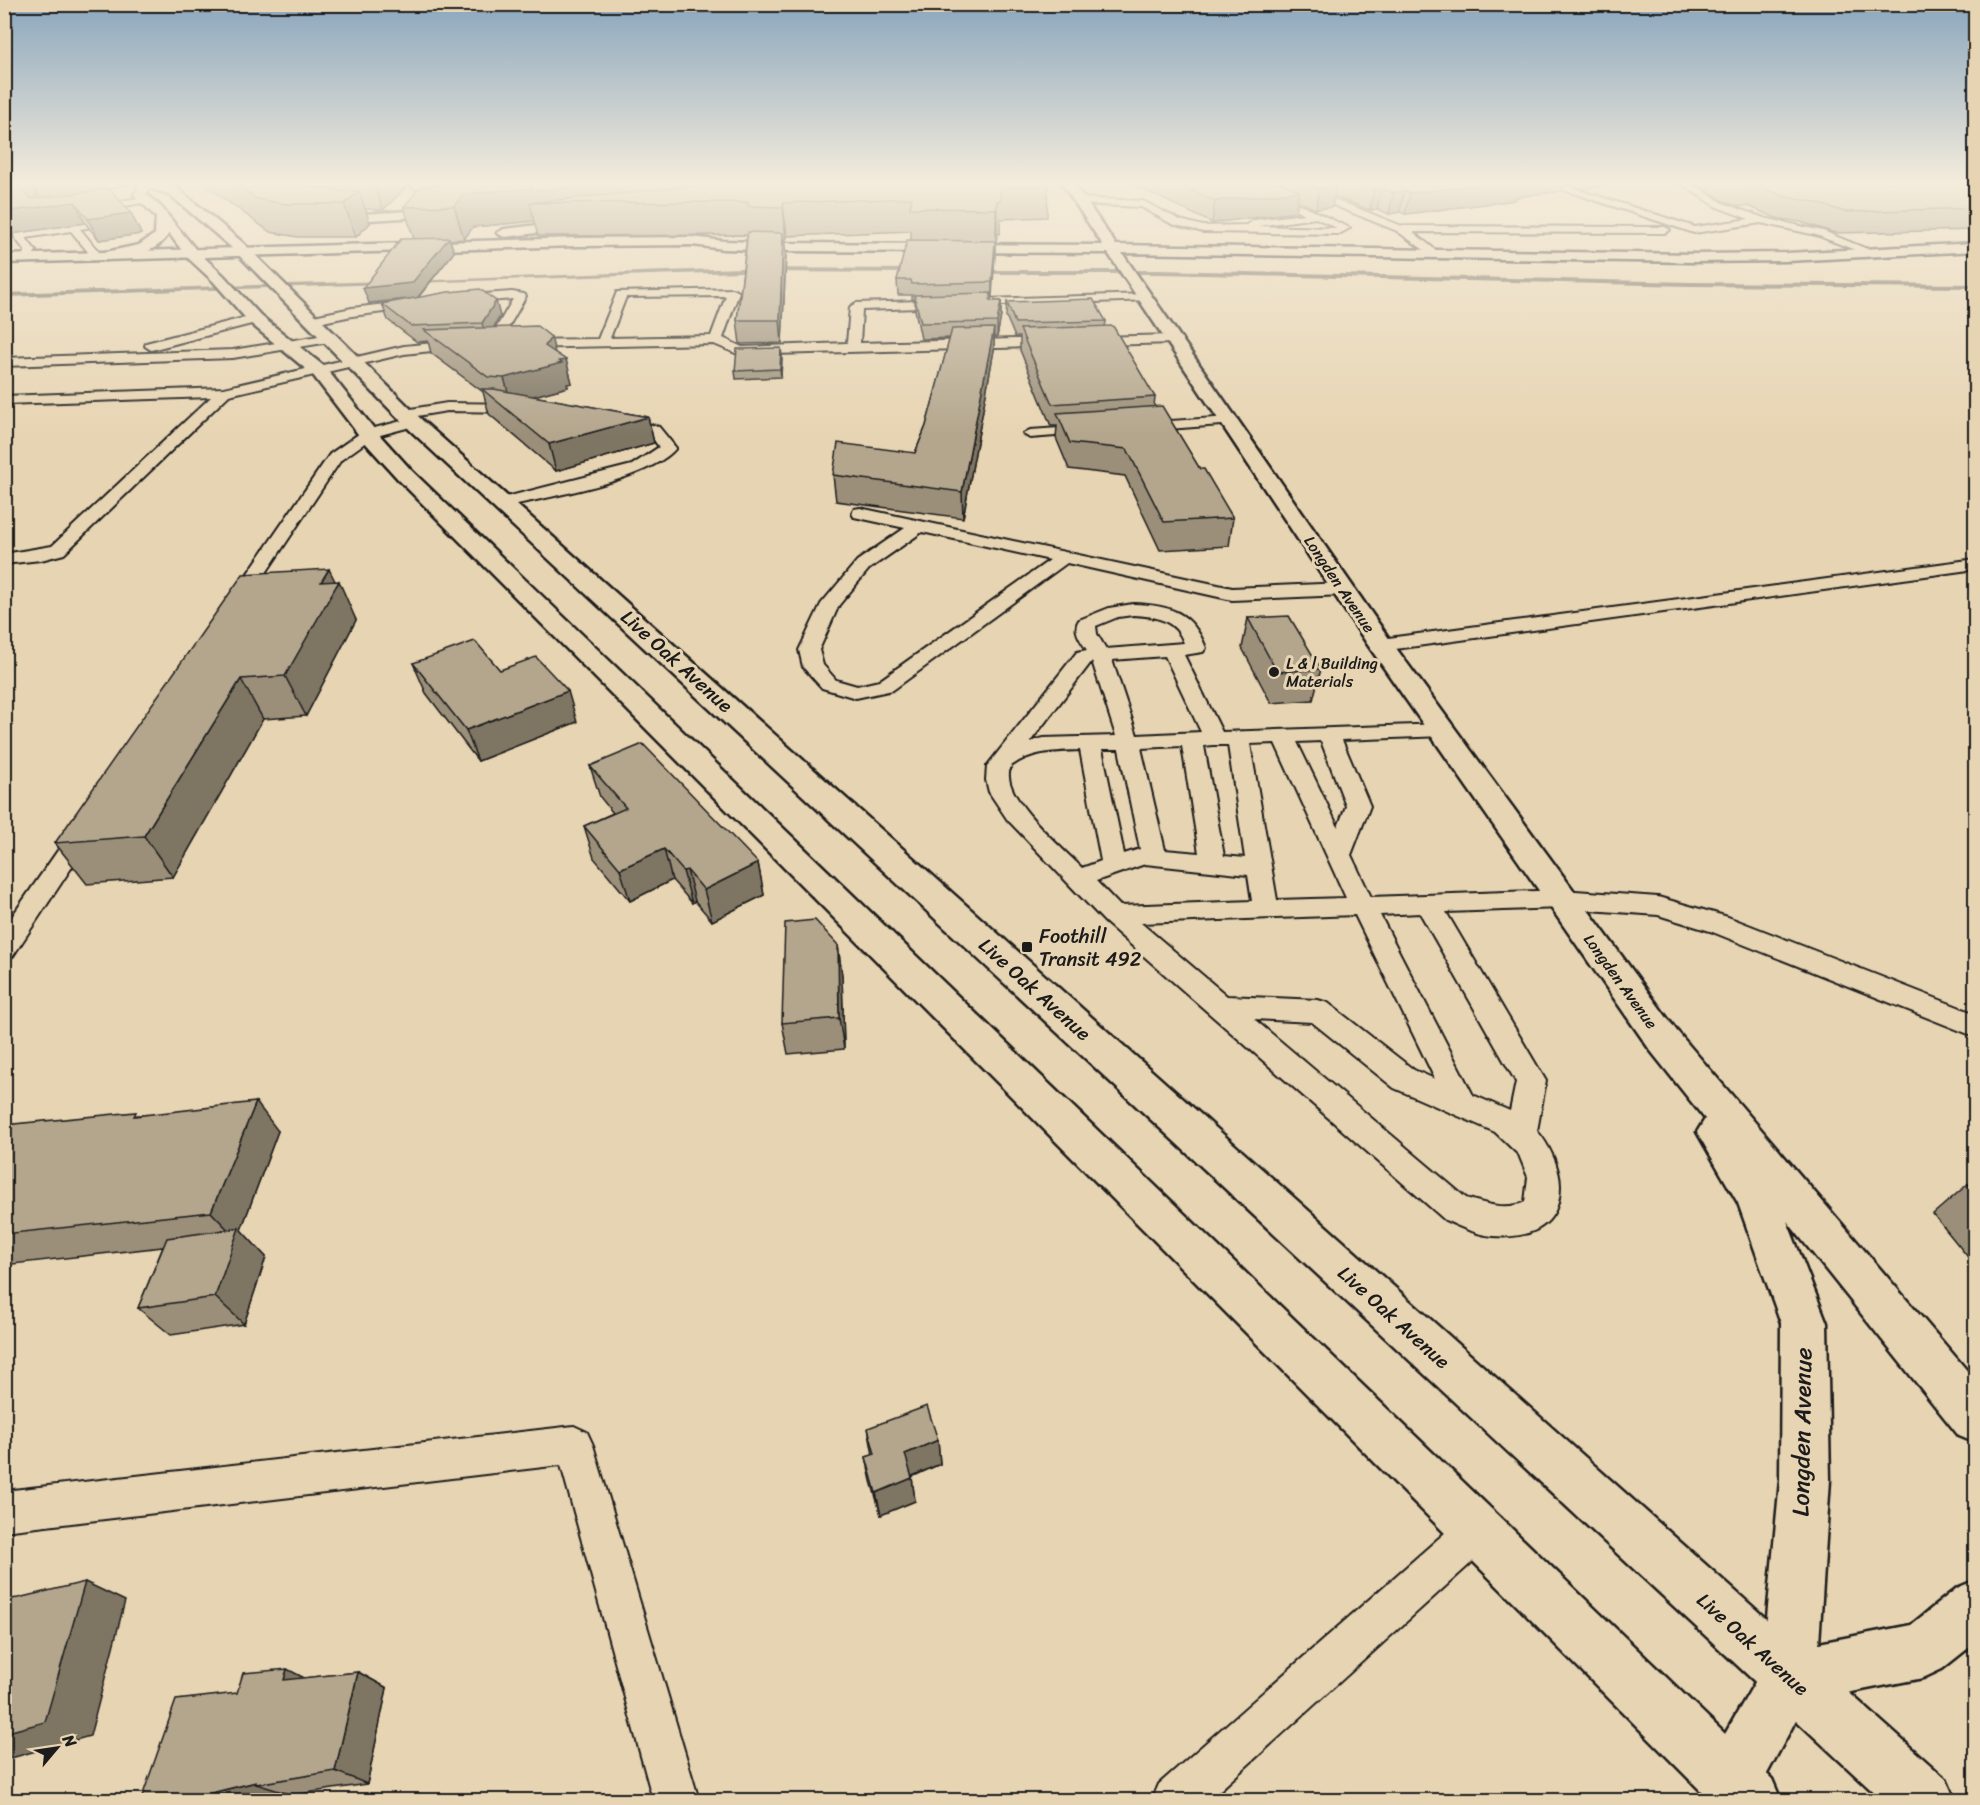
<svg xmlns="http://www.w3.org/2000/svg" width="1980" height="1805" font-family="Sriracha,sans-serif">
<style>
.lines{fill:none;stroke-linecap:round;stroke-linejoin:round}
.stream{fill:#6b6356;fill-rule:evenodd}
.lane-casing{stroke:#1c1c1c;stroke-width:4}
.street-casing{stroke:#1c1c1c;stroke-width:5}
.secondary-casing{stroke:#1c1c1c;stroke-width:5}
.primary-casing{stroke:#1c1c1c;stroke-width:5}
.lane{fill:#e7d4b2;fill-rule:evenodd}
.street{fill:#e7d4b2;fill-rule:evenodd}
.secondary{fill:#e7d4b2;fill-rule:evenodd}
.primary{fill:#e7d4b2;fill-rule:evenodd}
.wall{fill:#9b8f79;stroke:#1c1c1c;stroke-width:1.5}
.shaded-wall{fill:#7e7463;stroke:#1c1c1c;stroke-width:1.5}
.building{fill:#b4a68d;stroke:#1c1c1c;stroke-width:1.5}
.poi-dot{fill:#1c1c1c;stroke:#e7d4b2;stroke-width:2}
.labels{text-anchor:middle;stroke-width:6;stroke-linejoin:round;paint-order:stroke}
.far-street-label{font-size:16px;fill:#1c1c1c;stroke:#e7d4b2}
.far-poi-label{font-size:16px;fill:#1c1c1c;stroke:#e7d4b2;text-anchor:start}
.street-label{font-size:20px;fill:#1c1c1c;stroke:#e7d4b2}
.poi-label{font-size:20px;fill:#1c1c1c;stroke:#e7d4b2;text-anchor:start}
.near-street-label{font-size:24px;fill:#1c1c1c;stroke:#e7d4b2}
</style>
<rect width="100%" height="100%" fill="#e7d4b2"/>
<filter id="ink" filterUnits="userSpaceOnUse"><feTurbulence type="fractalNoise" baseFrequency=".0167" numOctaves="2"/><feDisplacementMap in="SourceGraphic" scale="12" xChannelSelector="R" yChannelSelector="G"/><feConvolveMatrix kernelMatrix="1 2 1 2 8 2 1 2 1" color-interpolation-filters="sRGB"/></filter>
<g filter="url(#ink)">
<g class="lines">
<g class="stream">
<path d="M 741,268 L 918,269 L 921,271 L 918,273 L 741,272 L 415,283 L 412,281 Z"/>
<path d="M 1158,270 L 1690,282 L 1976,284 L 1976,288 L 1690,286 L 1158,274 L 976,274 L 973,272 L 976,270 Z"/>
<path d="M 386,281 L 384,284 L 4,297 L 4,293 Z"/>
</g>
<g class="lane-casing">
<g id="lane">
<path d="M 115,182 L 134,182 L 72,197 L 67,194 Z"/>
<path d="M 1240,182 L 1252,182 L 1350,228 L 1339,234 L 1203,232 L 1172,224 L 1141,207 L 1078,204 L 1073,201 L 1078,198 L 1143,201 L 1180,220 L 1203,226 L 1246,225 L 1255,220 L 1305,214 ZM 1316,218 L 1337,228 L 1257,226 L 1258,226 Z"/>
<path d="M 1540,182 L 1554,182 L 1695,227 L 1749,219 L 1717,207 L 1678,182 L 1689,182 L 1723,203 L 1764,218 L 1823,231 L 1877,253 L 1876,255 L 1868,255 L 1816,235 L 1761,223 L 1694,233 Z"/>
<path d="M 1304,187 L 1402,226 L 1665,227 L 1670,230 L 1665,233 L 1413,232 L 1438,252 L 1438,256 L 1434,257 L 1397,231 L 1301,192 L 1299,190 Z"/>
<path d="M 145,197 L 148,198 L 148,202 L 90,212 L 85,209 L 90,206 Z"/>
<path d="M 120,217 L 124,218 L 124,222 L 80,229 L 99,252 L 92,259 L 84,259 L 83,257 L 88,252 L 71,231 L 26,238 L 36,251 L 29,261 L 21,261 L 20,259 L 25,251 L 14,236 L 15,234 Z"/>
<path d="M 733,289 L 739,292 L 723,338 L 742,347 L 847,343 L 850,307 L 856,303 L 1147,294 L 1151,296 L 1151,300 L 862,310 L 860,343 L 1175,335 L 1181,339 L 1175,343 L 740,355 L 714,344 L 518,348 L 512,344 L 518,340 L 598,339 L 617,292 ZM 726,296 L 711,336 L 610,338 L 626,297 Z"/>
<path d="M 512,292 L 524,294 L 526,296 L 499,344 L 493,348 L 487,344 L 513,299 L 455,304 L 449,300 L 455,296 Z"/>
<path d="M 419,300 L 423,301 L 423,307 L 352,316 L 313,324 L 307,320 L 309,317 L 352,308 Z"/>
<path d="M 255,315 L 261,319 L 259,322 L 151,350 L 145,346 L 146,343 Z"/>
<path d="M 331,334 L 337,338 L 335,341 L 233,358 L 4,366 L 4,358 L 233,350 Z"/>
<path d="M 464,340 L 469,341 L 470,344 L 469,347 L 404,354 L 229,395 L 64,554 L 41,560 L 4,564 L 4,554 L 52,546 L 211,397 L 4,404 L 4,396 L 224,388 L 404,346 Z"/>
<path d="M 447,403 L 522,404 L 529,408 L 522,412 L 447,411 L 405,418 L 398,414 L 405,410 Z"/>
<path d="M 617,415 L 659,427 L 676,448 C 649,481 546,497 504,507 L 498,505 L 496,502 L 498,499 L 632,465 L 659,447 L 649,433 L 612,422 L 610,419 Z"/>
<path d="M 1230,417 L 1235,418 L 1237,421 L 1235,424 L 1141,431 L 1134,427 L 1141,423 Z"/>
<path d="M 413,418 L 420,422 L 418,425 L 373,437 L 341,460 L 244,606 L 230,606 L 228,602 L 330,454 L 363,431 Z"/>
<path d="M 1089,426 L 1094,427 L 1096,430 L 1094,433 L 1030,438 L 1023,434 L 1030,430 Z"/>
<path d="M 860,508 L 1232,588 L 1344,583 L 1350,585 L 1353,589 L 1350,593 L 1344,595 L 1232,600 L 1067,563 L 893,690 L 856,698 L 822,688 L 803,667 L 799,650 L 821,604 L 857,561 L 905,528 L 854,517 L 852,513 L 854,509 ZM 922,532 L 1050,560 L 879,681 L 857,686 L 836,680 L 823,665 L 819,650 L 839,605 L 869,569 Z"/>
<path d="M 1976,559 L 1976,569 L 1381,651 L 1374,649 L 1371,645 L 1374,641 L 1381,639 Z"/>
<path d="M 1133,604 C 1170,605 1192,612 1206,648 L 1203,652 L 1184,655 L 1222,732 L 1443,724 L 1451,725 L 1454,730 L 1451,735 L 1443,736 L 1342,740 L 1370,806 L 1351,855 L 1371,897 L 1562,890 L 1658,897 L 1728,917 L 1976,1014 L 1976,1037 L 1710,931 L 1658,915 L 1562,908 L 1446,912 L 1546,1081 L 1537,1131 C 1549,1144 1560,1168 1560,1186 C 1560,1227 1529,1239 1493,1236 C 1477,1235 1459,1226 1445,1220 L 1105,922 L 1007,819 L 989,792 L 986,780 L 987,766 L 1077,652 L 1087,650 C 1081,641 1072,630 1079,620 L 1109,608 ZM 1133,615 C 1156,616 1176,620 1184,643 L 1106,649 L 1097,634 L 1096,626 L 1118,617 ZM 1165,656 L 1201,732 L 1137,735 L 1112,660 ZM 1092,661 L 1116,736 L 1043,738 L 1030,742 ZM 1321,741 L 1346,806 L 1338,827 L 1297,742 ZM 1275,743 L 1346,898 L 1277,900 L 1250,744 ZM 1213,745 L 1228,745 L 1245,858 L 1224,856 L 1204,746 ZM 1182,746 L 1199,853 L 1165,850 L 1141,748 ZM 1102,749 L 1119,749 L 1140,849 L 1124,854 ZM 1080,750 L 1101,861 L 1082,868 C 1064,849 996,794 1011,766 C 1032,751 1055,751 1080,750 ZM 1145,864 L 1248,875 L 1252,901 L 1120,906 L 1096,881 ZM 1420,913 L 1516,1082 L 1510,1111 L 1473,1095 L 1380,915 ZM 1355,915 L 1435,1079 L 1414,1070 L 1328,1003 L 1318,1000 L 1227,996 L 1141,923 ZM 1254,1019 L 1312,1022 L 1394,1088 L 1495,1132 L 1519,1155 L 1528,1177 L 1525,1202 C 1507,1211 1485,1204 1466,1198 Z"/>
<path d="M 85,821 L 93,823 L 97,829 L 13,956 L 4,959 L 4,928 L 77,823 Z"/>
<path d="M 574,1426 L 587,1432 L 593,1445 L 699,1800 L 653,1800 L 561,1465 L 4,1531 L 4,1491 Z"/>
<path d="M 1477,1511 L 1491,1517 L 1497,1531 L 1491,1545 L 1209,1800 L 1152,1800 L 1159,1784 L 1463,1517 Z"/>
</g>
</g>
<g class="street-casing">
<g id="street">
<path d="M 272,182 C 301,182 303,203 325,210 C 352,219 420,209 451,207 L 457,211 L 451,215 L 353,221 L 320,217 Z"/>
<path d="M 412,182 L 424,182 L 420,188 L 416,189 L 410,185 Z"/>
<path d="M 581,220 L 586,221 L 587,224 L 586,227 L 504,237 L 497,233 L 504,229 Z"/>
</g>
</g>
<g class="secondary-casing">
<path id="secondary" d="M 1061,182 L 1073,182 L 1116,245 L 1694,254 L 1787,253 L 1976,243 L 1976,251 L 1787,261 L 1694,262 L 1122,253 L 1390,640 L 1676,1030 L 1976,1381 L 1976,1443 L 1959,1436 L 1787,1221 L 1827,1323 L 1830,1480 L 1819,1643 L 1911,1625 L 1957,1588 L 1976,1580 L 1976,1642 L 1942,1669 L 1923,1678 L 1806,1701 L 1753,1800 L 1710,1800 L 1702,1781 L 1710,1760 L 1762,1670 L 1780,1480 L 1781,1323 L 1738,1203 L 1697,1132 L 1705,1119 L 1650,1050 L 1368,645 L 1108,253 L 785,251 L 724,249 L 692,245 L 577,246 L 4,263 L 4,255 L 577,238 L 692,237 L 724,241 L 785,243 L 1103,245 Z"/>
</g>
<g class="primary-casing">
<path id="primary" d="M 136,182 L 156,182 L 177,188 L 242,242 L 424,422 L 1946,1779 L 1955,1800 L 1882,1800 L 410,430 L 232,248 L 169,194 L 149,188 L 146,194 L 161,207 L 196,250 L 223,275 L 261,316 L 325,367 L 375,430 L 412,471 L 1772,1779 L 1781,1800 L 1710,1800 L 398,479 L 361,438 L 313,375 L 249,322 L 213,281 L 186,256 L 169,233 C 157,255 128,256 106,260 L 101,259 L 99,256 L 101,253 L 139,245 L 155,234 L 156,217 L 134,195 L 139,185 Z"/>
</g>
<use href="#lane" class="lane"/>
<use href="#street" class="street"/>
<use href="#secondary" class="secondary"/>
<use href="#primary" class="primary"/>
</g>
<g class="wall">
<path d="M 4,182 L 104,182 L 107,189 L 131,213 L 141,234 L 99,240 L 85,223 L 5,235 Z"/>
<path d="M 201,182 L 411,182 L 383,210 L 365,209 L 370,223 L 356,237 L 298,237 L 270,232 Z"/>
<path d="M 1132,182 L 1629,182 L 1582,189 L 1564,183 L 1561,191 L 1516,197 L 1515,200 L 1405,214 L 1400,212 L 1389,214 L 1377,209 L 1370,210 L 1334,196 L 1332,207 L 1316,209 L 1297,201 L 1296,212 L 1212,223 L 1132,184 Z"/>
<path d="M 1694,182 L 1976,182 L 1976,230 L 1835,233 L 1801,222 L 1776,218 L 1748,206 L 1737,206 L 1724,201 Z"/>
<path d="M 1048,185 L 1047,217 L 1000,219 L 1000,234 L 997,234 L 996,242 L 995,242 L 995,255 L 991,301 L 1001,301 L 1001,316 L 997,337 L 994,337 L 994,350 L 963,518 L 836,501 L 833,475 L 915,453 L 926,426 L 950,338 L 921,339 L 915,310 L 915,299 L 912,299 L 912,295 L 898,295 L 897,280 L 911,240 L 911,231 L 787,236 L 786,241 L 784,241 L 786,253 L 782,343 L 740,344 L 737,320 L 747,235 L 538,236 L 534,221 L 473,227 L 464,239 L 450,240 L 454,252 L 418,298 L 500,316 L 493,328 L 555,353 L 566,360 L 572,383 L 567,384 L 568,387 L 533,396 L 648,417 L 654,443 L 556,471 L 489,414 L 483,392 L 431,353 L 428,341 L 417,342 L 388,320 L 382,304 L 410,299 L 369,303 L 414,239 L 404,207 L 434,186 Z"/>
<path d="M 1007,302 L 1106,321 L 1105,327 L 1155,397 L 1154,406 L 1200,469 L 1233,518 L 1229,546 L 1160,550 L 1125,476 L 1069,469 L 1056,438 L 1057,426 L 1051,426 L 1020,350 L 1020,337 L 1015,337 L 1006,316 Z"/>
<path d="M 782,356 L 781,377 L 736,379 L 735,371 Z"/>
<path d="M 335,582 L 356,620 L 306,716 L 263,719 L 173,877 L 87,884 L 55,843 Z"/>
<path d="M 1248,618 L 1321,669 L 1313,700 L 1271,703 L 1242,648 Z"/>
<path d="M 413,663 L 500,670 L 577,722 L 478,761 L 426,693 Z"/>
<path d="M 590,766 L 758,863 L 764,895 L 712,921 L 695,901 L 692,903 L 672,880 L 630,901 L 594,858 L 584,826 L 613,813 L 600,797 Z"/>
<path d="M 838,945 L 842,976 L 844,1049 L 788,1054 L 782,1023 Z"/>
<path d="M 139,1115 L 278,1131 L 241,1230 L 266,1257 L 244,1324 L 171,1335 L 138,1308 L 163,1247 L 4,1265 L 4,1125 Z"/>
<path d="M 1968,1184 L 1976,1184 L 1976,1267 L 1933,1214 Z"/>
<path d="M 868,1428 L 938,1440 L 940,1464 L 912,1477 L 915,1501 L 881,1515 L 871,1481 L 866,1457 L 873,1455 Z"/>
<path d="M 358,1672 L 387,1688 L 367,1784 L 292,1795 L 289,1794 L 265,1800 L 141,1800 L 237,1693 L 304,1678 Z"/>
</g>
<g class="shaded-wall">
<path d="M 20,182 L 31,182 L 37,195 L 36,196 L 28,205 L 18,188 L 18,185 Z"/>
<path d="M 31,182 L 104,182 L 112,199 L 75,202 L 85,223 L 5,235 L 4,212 L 45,206 Z"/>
<path d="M 373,182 L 411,182 L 383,210 Z"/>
<path d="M 433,182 L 911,182 L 530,203 L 534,221 L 473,227 L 464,239 L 454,206 L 440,206 Z"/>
<path d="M 1499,182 L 1564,182 L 1561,191 L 1516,197 L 1515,200 L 1405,214 L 1410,193 Z"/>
<path d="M 1584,182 L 1629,182 L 1582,189 Z"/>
<path d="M 1336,187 L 1332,207 L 1316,209 L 1319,189 Z"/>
<path d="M 1374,189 L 1382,189 L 1377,209 L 1370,210 Z"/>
<path d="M 359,191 L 370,223 L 356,237 L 344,204 Z"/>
<path d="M 1299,191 L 1296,212 L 1212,223 L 1215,201 Z"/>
<path d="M 1404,191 L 1400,212 L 1389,214 L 1393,193 Z"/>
<path d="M 997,201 L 997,234 L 996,242 L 996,209 Z"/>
<path d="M 783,203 L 787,236 L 786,241 L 783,207 Z"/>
<path d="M 131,213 L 141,234 L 99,240 L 88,219 Z"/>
<path d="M 783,233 L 786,253 L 782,343 L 780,320 Z"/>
<path d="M 449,238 L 454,252 L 417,298 L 369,303 L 363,288 Z"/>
<path d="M 995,241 L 995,255 L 992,297 L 992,282 Z"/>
<path d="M 496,301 L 500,316 L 487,339 L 482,323 Z"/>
<path d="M 1001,301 L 1001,316 L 997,337 L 997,322 Z"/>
<path d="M 994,328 L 994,350 L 963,518 L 962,492 Z"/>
<path d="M 551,337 L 557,360 L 559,361 L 566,360 L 572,383 L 567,384 L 568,387 L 511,402 L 504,378 L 545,346 Z"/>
<path d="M 781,348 L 782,356 L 781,377 L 780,369 Z"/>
<path d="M 648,417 L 654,443 L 556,471 L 549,444 Z"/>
<path d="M 329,569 L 337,585 L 339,581 L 356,620 L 306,716 L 285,676 L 321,582 Z"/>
<path d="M 241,679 L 263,719 L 173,877 L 144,836 Z"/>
<path d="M 568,691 L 577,722 L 478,761 L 466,730 Z"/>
<path d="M 664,849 L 672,880 L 630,901 L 620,869 Z"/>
<path d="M 758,863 L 764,895 L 712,921 L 704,890 Z"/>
<path d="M 687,870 L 695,901 L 692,903 L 683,871 Z"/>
<path d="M 838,945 L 842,976 L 844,1049 L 839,1018 Z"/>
<path d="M 256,1102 L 278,1131 L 241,1230 L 266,1257 L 244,1324 L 215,1297 L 235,1237 L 211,1212 Z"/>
<path d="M 938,1440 L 940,1464 L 908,1478 L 905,1454 Z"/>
<path d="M 912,1478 L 915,1501 L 881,1515 L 876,1493 Z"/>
<path d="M 85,1582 L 125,1601 L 90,1736 L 4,1760 L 4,1733 Z"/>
<path d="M 287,1669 L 320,1686 L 284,1680 Z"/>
<path d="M 358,1672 L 387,1688 L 367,1784 L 335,1771 Z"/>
<path d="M 256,1782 L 256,1784 L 289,1794 L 265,1800 L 221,1800 L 203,1795 Z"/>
</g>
<g class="building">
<path d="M 4,182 L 20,182 L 18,185 L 18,188 L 32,199 L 110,189 L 131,213 L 88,219 L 75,202 L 4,212 Z"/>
<path d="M 233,182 L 298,182 L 303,186 L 341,191 L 359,191 L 344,204 L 285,204 L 257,199 Z"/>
<path d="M 474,182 L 614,182 L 531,191 L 532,188 L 464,194 L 454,206 L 404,207 L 420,187 Z"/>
<path d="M 732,182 L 1046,182 L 1048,185 L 1000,187 L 1000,201 L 997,201 L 996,209 L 910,208 L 912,198 L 783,203 L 783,207 L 748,206 L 748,202 L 530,203 Z"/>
<path d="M 1173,182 L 1280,182 L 1299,191 L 1215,201 Z"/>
<path d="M 1305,182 L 1325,182 L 1336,187 L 1319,189 Z"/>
<path d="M 1355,182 L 1499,182 L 1410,193 L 1404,191 L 1393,193 L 1382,189 L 1374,189 Z"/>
<path d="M 1737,182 L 1959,182 L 1976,189 L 1976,208 L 1845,212 L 1811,201 L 1785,197 L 1757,185 L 1746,185 Z"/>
<path d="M 748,232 L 783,233 L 780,320 L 737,320 Z"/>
<path d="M 449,238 L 412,283 L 363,288 L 401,239 Z"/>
<path d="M 907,240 L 995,241 L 992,282 L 912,284 L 911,280 L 897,280 Z"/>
<path d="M 480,289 L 496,301 L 482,323 L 411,326 L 382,304 L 448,292 Z"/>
<path d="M 991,293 L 990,301 L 1001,301 L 997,322 L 921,323 L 914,295 Z"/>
<path d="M 1093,299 L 1106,321 L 1015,323 L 1007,302 Z"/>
<path d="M 537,326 L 551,337 L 545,346 L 566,360 L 559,361 L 562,363 L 504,378 L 488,377 L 424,330 Z"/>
<path d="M 1113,326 L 1155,397 L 1052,404 L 1020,329 Z"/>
<path d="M 994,328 L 962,492 L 833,475 L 838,443 L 915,453 L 926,426 L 952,329 Z"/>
<path d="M 781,348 L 780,369 L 735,371 L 737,349 Z"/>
<path d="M 482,389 L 494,389 L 648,417 L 549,444 Z"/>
<path d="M 1162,406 L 1200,469 L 1204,469 L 1233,518 L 1164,522 L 1127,449 L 1070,443 L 1057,413 Z"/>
<path d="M 329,569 L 321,582 L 339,581 L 285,676 L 241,679 L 144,836 L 55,843 L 243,574 Z"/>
<path d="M 1289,616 L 1321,669 L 1277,672 L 1248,618 Z"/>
<path d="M 475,641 L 500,670 L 536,657 L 568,691 L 466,730 L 413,663 Z"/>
<path d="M 643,744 L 758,863 L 704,890 L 687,870 L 683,871 L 664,849 L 620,869 L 584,826 L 626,808 L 590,766 Z"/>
<path d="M 815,920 L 838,945 L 839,1018 L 782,1023 L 785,923 Z"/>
<path d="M 256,1102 L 211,1212 L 4,1234 L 4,1125 L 136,1112 L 134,1116 Z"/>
<path d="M 1968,1184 L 1976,1184 L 1976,1194 Z"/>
<path d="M 239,1228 L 215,1297 L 138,1308 L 167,1238 Z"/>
<path d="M 927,1406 L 938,1440 L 905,1454 L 912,1478 L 876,1493 L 866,1457 L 875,1454 L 868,1428 Z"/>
<path d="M 85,1582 L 45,1722 L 4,1733 L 4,1600 L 18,1598 Z"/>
<path d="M 287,1669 L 284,1680 L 358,1672 L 335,1771 L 256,1784 L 256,1782 L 203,1795 L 161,1800 L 141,1800 L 176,1700 L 237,1693 L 243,1673 Z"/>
</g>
</g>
<linearGradient id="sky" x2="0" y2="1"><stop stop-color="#8ba6bd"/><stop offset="0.42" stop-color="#f4ecdc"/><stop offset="1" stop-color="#f4ecdc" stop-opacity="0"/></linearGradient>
<rect width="1980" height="435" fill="url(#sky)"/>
<g class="poi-dot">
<circle cx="1274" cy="672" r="6"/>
<rect x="1021" y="941" width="12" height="12" rx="3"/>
</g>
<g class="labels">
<g class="far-street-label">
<text transform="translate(1340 584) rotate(56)" y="6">Longden Avenue</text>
<text transform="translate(1621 981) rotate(54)" y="6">Longden Avenue</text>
</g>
<g class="far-poi-label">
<text x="1286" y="669">L &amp; l Building<tspan x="1286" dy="18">Materials</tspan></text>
</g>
<g class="street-label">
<text transform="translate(677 661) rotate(42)" y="7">Live Oak Avenue</text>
<text transform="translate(1035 989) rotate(42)" y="7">Live Oak Avenue</text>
<text transform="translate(1394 1317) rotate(42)" y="7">Live Oak Avenue</text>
<text transform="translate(1753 1644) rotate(42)" y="7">Live Oak Avenue</text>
</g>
<g class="poi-label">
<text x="1039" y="943">Foothill<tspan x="1039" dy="23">Transit 492</tspan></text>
</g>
<g class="near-street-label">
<text transform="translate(1802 1432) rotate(-89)" y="8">Longden Avenue</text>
</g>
</g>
<rect width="1980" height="1805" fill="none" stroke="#e7d4b2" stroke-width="24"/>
<rect x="12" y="12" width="1956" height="1781" fill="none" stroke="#1c1c1c" stroke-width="2" filter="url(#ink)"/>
<g transform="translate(57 1748) rotate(61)" stroke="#e7d4b2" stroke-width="4.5" paint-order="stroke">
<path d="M0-4.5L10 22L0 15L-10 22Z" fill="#1c1c1c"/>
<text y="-9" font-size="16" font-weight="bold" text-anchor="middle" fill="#1c1c1c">N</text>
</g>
</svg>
